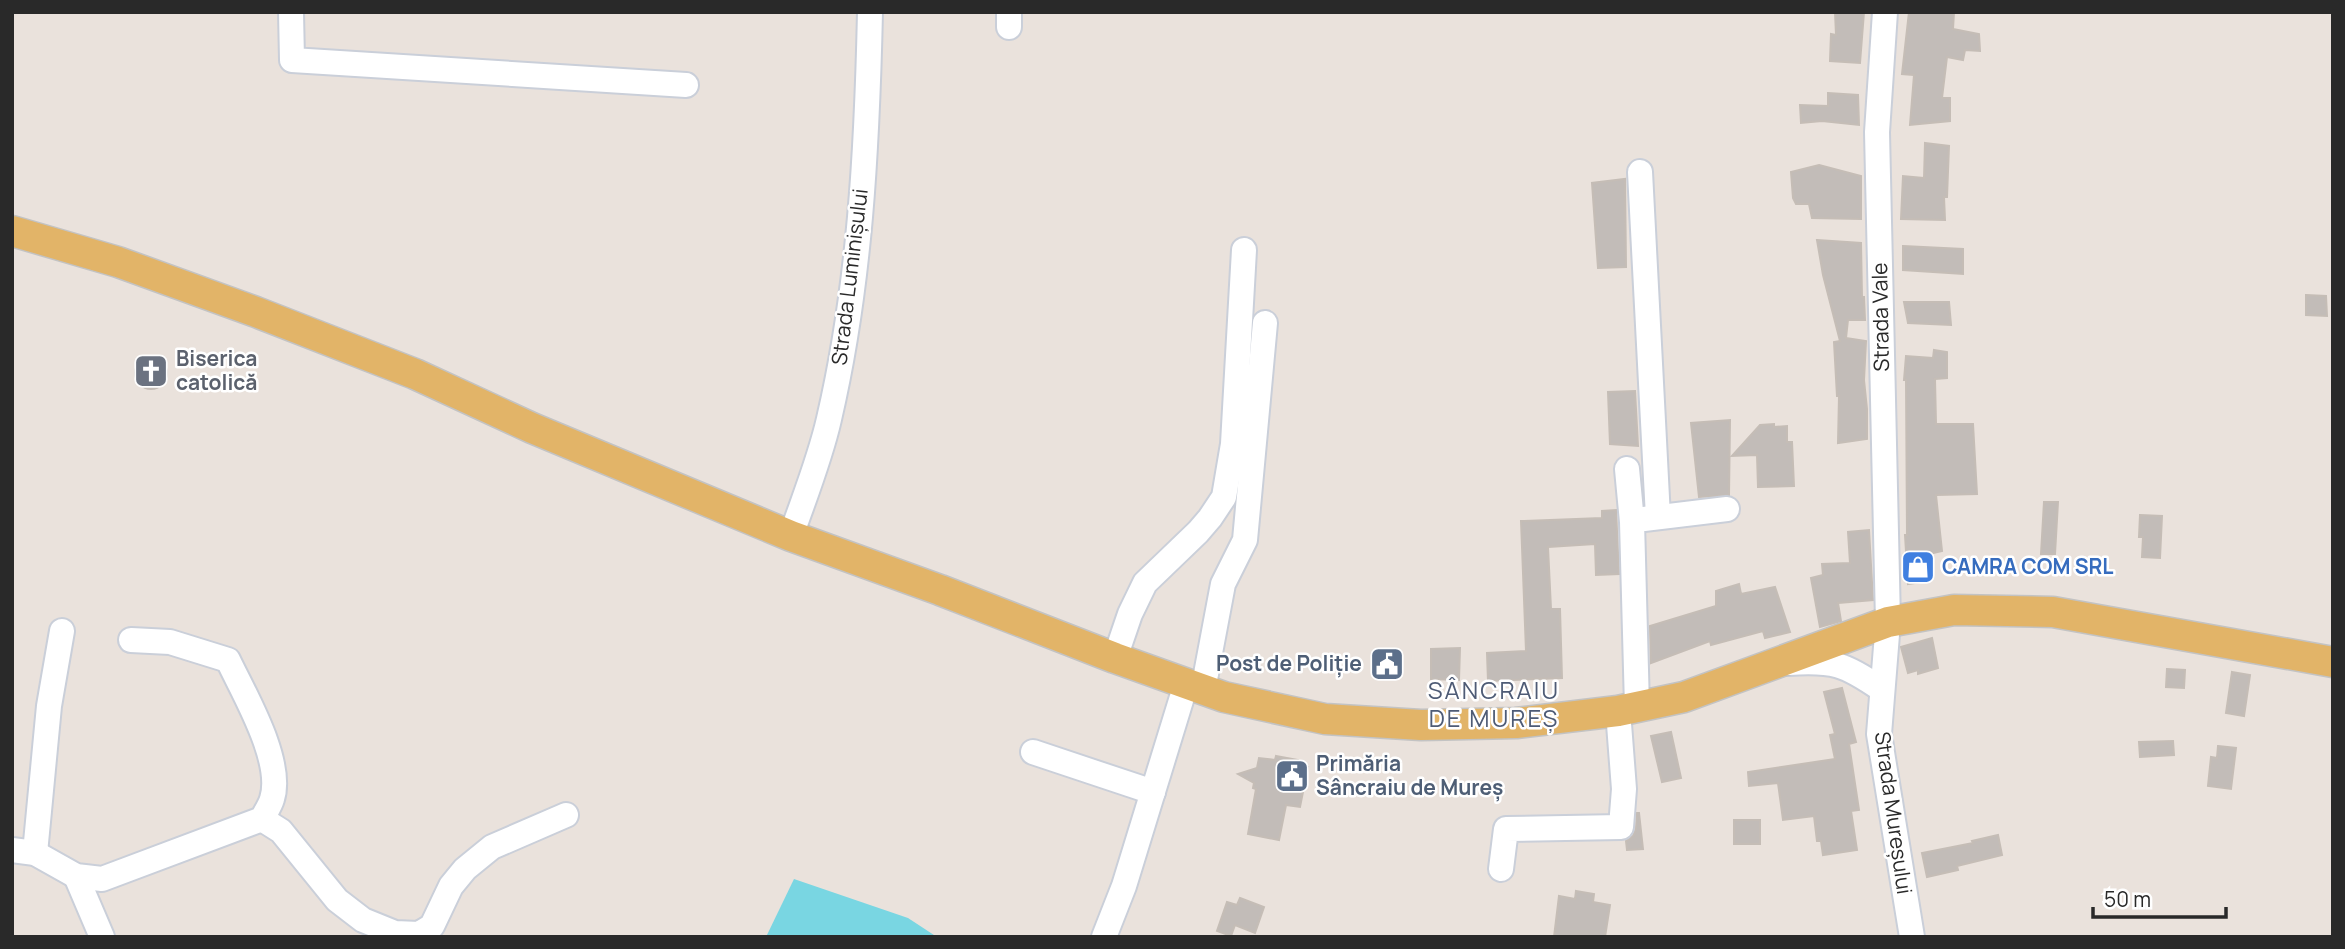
<svg xmlns="http://www.w3.org/2000/svg" width="2345" height="949" font-family="Manrope,sans-serif">
<style>
.water{fill:#79d6e2}
.building{fill:#c2bcb8;stroke:#c5bdb6;stroke-width:2}
.lines{fill:none;stroke-linecap:round;stroke-linejoin:round}
.minor-casing{stroke:#cacfd9;stroke-width:28}
.major-casing{stroke:#c3c3c3;stroke-width:33}
.minor{stroke:#fff;stroke-width:24}
.major{stroke:#e2b468;stroke-width:30}
.labels{text-anchor:middle;stroke-width:5;stroke-linejoin:round;paint-order:stroke}
.street-label{font-size:21px;fill:#292929;stroke:#fff}
.worship-label{font-size:21px;font-weight:bold;fill:#5b616d;stroke:#fff;text-anchor:start}
.shop-label{font-size:21px;font-weight:bold;fill:#366cbe;stroke:#fff;text-anchor:start}
.service-label{font-size:21px;font-weight:bold;fill:#4e5e75;stroke:#fff;text-anchor:end}
.quarter-label{font-size:24px;letter-spacing:2px;fill:#4e5b75;stroke:#fff}
</style>
<rect width="100%" height="100%" fill="#eae2dc"/>
<path class="water" d="M 794,879 L 908,918 L 937,937 L 766,937 Z"/>
<g class="building">
<path d="M 1835,12 L 1864,12 L 1860,63 L 1830,61 L 1831,34 L 1836,35 Z"/>
<path d="M 1909,12 L 1954,12 L 1953,29 L 1979,34 L 1980,51 L 1965,50 L 1963,60 L 1947,57 L 1942,98 L 1950,98 L 1950,121 L 1910,125 L 1914,75 L 1902,74 Z"/>
<path d="M 1828,93 L 1858,95 L 1859,125 L 1822,121 L 1801,123 L 1800,105 L 1828,106 Z"/>
<path d="M 1925,143 L 1949,146 L 1947,197 L 1944,197 L 1945,220 L 1901,219 L 1903,176 L 1924,178 Z"/>
<path d="M 1819,165 L 1861,176 L 1861,219 L 1812,218 L 1809,204 L 1796,204 L 1793,198 L 1791,172 Z"/>
<path d="M 1625,179 L 1626,267 L 1598,268 L 1592,183 Z"/>
<path d="M 1817,240 L 1861,243 L 1862,297 L 1864,297 L 1865,320 L 1848,320 L 1846,338 L 1866,341 L 1864,380 L 1867,409 L 1867,439 L 1838,443 L 1839,396 L 1837,396 L 1834,342 L 1840,341 L 1823,275 Z"/>
<path d="M 1903,246 L 1963,249 L 1963,274 L 1903,270 Z"/>
<path d="M 2306,295 L 2326,296 L 2327,316 L 2306,315 Z"/>
<path d="M 1904,302 L 1949,302 L 1951,325 L 1908,323 Z"/>
<path d="M 1934,350 L 1947,352 L 1947,378 L 1935,379 L 1936,424 L 1973,424 L 1977,494 L 1936,495 L 1942,551 L 1929,554 L 1928,581 L 1908,584 L 1905,535 L 1907,535 L 1906,380 L 1904,380 L 1906,356 L 1933,358 Z"/>
<circle cx="151" cy="373" r="16"/>
<path d="M 1635,391 L 1638,446 L 1610,444 L 1608,392 Z"/>
<path d="M 1730,420 L 1729,495 L 1699,497 L 1691,423 Z"/>
<path d="M 1774,424 L 1774,427 L 1787,426 L 1787,442 L 1792,442 L 1794,486 L 1758,487 L 1757,455 L 1732,456 L 1760,425 Z"/>
<path d="M 2044,502 L 2058,502 L 2055,554 L 2041,554 Z"/>
<path d="M 1616,510 L 1619,574 L 1596,575 L 1595,544 L 1548,547 L 1551,609 L 1560,609 L 1562,678 L 1488,681 L 1487,653 L 1526,651 L 1521,521 L 1602,518 L 1602,511 Z"/>
<path d="M 2140,515 L 2162,516 L 2160,558 L 2142,557 L 2143,537 L 2139,537 Z"/>
<path d="M 1869,530 L 1873,600 L 1838,603 L 1841,621 L 1820,627 L 1811,578 L 1823,575 L 1822,564 L 1850,563 L 1848,532 Z"/>
<path d="M 1739,584 L 1741,594 L 1775,587 L 1790,632 L 1765,638 L 1763,631 L 1711,645 L 1710,641 L 1651,663 L 1650,626 L 1716,606 L 1716,591 Z"/>
<path d="M 1932,638 L 1938,668 L 1918,674 L 1918,670 L 1908,673 L 1901,647 Z"/>
<path d="M 1460,648 L 1459,680 L 1431,679 L 1431,649 Z"/>
<path d="M 2167,669 L 2185,670 L 2184,688 L 2166,687 Z"/>
<path d="M 2232,672 L 2250,675 L 2244,716 L 2226,713 Z"/>
<path d="M 1842,688 L 1856,742 L 1849,744 L 1859,810 L 1851,811 L 1857,850 L 1823,855 L 1821,841 L 1817,841 L 1814,816 L 1783,820 L 1778,783 L 1749,786 L 1748,772 L 1835,759 L 1830,735 L 1835,734 L 1824,692 Z"/>
<path d="M 1671,732 L 1681,778 L 1662,782 L 1651,736 Z"/>
<path d="M 2173,741 L 2174,755 L 2140,757 L 2139,742 Z"/>
<path d="M 2218,746 L 2236,748 L 2231,789 L 2208,786 L 2211,757 L 2217,758 Z"/>
<path d="M 1276,756 L 1298,760 L 1297,765 L 1308,767 L 1300,807 L 1286,805 L 1279,840 L 1248,834 L 1256,789 L 1253,788 L 1254,783 L 1238,774 L 1257,768 L 1259,758 L 1275,760 Z"/>
<path d="M 1637,813 L 1639,813 L 1643,849 L 1627,850 L 1626,841 L 1633,836 L 1636,829 Z"/>
<rect x="1734" y="820" width="26" height="24"/>
<path d="M 1998,835 L 2002,855 L 1957,866 L 1958,870 L 1927,877 L 1922,853 L 1973,843 L 1972,841 Z"/>
<path d="M 1576,891 L 1594,894 L 1593,902 L 1610,905 L 1605,937 L 1554,937 L 1559,896 L 1575,899 Z"/>
<path d="M 1240,898 L 1264,907 L 1255,933 L 1235,925 L 1231,936 L 1217,931 L 1227,902 L 1237,905 Z"/>
</g>
<g class="lines">
<g class="minor-casing">
<g id="minor">
<path d="M 291,12 L 292,60 L 686,85"/>
<path d="M 1009,12 L 1009,27"/>
<path d="M 1885,12 L 1877,132 L 1888,622 L 1879,734 L 1912,937"/>
<path d="M 1640,172 L 1658,517"/>
<path d="M 1627,469 L 1632,522 L 1637,707"/>
<path d="M 1644,519 L 1727,509"/>
<path d="M 791,536 C 804,498 820,459 829,419 C 860,286 867,149 870,12"/>
<path d="M 1115,658 L 1130,614 L 1145,583 L 1198,532 L 1210,518 L 1224,497 L 1233,444 L 1244,250"/>
<path d="M 1789,663 C 1833,660 1845,664 1881,689"/>
<path d="M 1203,690 L 1223,584 L 1245,540 L 1265,323"/>
<path d="M 1033,752 L 1153,792"/>
<path d="M 262,819 L 281,831 L 337,900 L 363,920 L 395,933 L 419,934 L 432,926 L 451,886 L 465,869 L 492,847 L 566,815"/>
<path d="M 12,850 L 35,853 L 76,876 L 102,879 L 262,819 C 265,813 270,806 272,799 C 284,761 244,694 228,660 L 170,642 L 131,640"/>
<path d="M 35,853 L 49,706 L 62,631"/>
<path d="M 1501,869 L 1506,829 L 1621,827 L 1624,789 L 1618,711"/>
<path d="M 76,876 L 102,937"/>
<path d="M 1104,937 L 1124,886 L 1186,684"/>
</g>
</g>
<g class="major-casing">
<path id="major" d="M 12,231 L 118,262 L 256,312 L 415,374 L 532,428 L 791,536 L 940,590 L 1115,658 L 1224,697 L 1325,719 L 1421,725 L 1516,723 L 1618,711 L 1684,697 L 1888,622 L 1954,610 L 2053,612 L 2333,662"/>
</g>
<use href="#minor" class="minor"/>
<use href="#major" class="major"/>
</g>
<defs>
<g id="church-square" transform="scale(1.75)"><rect x="-9" y="-9" width="18" height="18" rx="4" fill="#6b7280" stroke="#fff"/><path d="M-1.2-6h2.4v3.5h3.3v2.4h-3.3V6h-2.4V-.1h-3.3v-2.4h3.3Z" fill="#fff"/></g>
<g id="shop-square" transform="scale(1.75)"><rect x="-9" y="-9" width="18" height="18" rx="4" fill="#3f7fe0" stroke="#fff"/><path d="M-5-2.5h2.3a2.7 3.5 0 0 1 5.4 0H5L5.5 6h-11ZM-1.5-2.5h3a1.5 2.3 0 0 0-3 0Z" fill="#fff"/></g>
<g id="civic-square" transform="scale(1.75)"><rect x="-9" y="-9" width="18" height="18" rx="4" fill="#5c6f8a" stroke="#fff"/><path d="M-.6-6.5H3V-4.5H.6V-3L4-1V1h2V6H-6V1h2V-1L-.6-3ZM-1.2 2.5V6h2.4V2.5Z" fill="#fff"/></g>
</defs>
<g fill-rule="evenodd">
<use href="#church-square" x="151" y="371"/>
<use href="#shop-square" x="1918" y="567"/>
<use href="#civic-square" x="1387" y="664"/>
<use href="#civic-square" x="1292" y="776"/>
</g>
<g class="labels">
<g class="street-label">
<text transform="translate(850 277) rotate(-83)" y="7">Strada Luminișului</text>
<text transform="translate(1881 317) rotate(-91)" y="7">Strada Vale</text>
<text transform="translate(1893 813) rotate(82)" y="7">Strada Mureșului</text>
</g>
<g class="worship-label">
<text x="176" y="366">Biserica<tspan x="176" dy="24">catolică</tspan></text>
</g>
<g class="shop-label">
<text x="1942" y="574">CAMRA COM SRL</text>
</g>
<g class="service-label">
<text x="1362" y="671">Post de Poliție</text>
<text x="1316" y="771" text-anchor="start">Primăria<tspan x="1316" dy="24">Sâncraiu de Mureș</tspan></text>
</g>
<g class="quarter-label">
<text x="1494" y="699">SÂNCRAIU<tspan x="1494" dy="28">DE MUREȘ</tspan></text>
</g>
</g>
<rect width="2345" height="949" fill="none" stroke="#292929" stroke-width="28"/>
<path d="M2093 907v10h133v-10" fill="none" stroke="#292929" stroke-width="3.5"/>
<text x="2104" y="907" font-size="21" fill="#292929" stroke="#ffffff" stroke-width="5" paint-order="stroke">50 m</text>
</svg>
